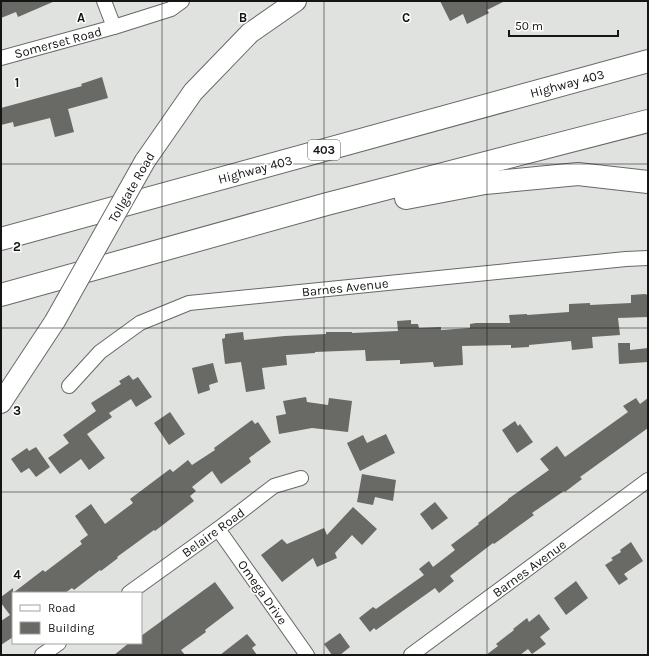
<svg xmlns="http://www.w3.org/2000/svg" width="649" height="656" font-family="Karla,sans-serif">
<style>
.building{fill:#696966}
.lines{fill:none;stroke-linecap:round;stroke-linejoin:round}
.street-casing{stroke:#676966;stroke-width:16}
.secondary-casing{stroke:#676966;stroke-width:22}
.highway-casing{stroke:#676966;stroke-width:24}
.street{stroke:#fff;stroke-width:14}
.secondary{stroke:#fff;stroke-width:20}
.highway{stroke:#fff;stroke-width:22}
.secondary-bridge-casing{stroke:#676966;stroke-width:22;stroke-linecap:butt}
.secondary-bridge{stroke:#fff;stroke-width:20}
.grid{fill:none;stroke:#141514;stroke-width:1;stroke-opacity:0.55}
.labels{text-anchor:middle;stroke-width:3;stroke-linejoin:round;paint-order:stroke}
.shield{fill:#fff;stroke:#5a5b5a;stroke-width:1}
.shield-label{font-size:12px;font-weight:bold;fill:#141514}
.street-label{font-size:13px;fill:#141514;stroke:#fff}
.grid-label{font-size:13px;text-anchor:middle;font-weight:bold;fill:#141514;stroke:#fff;stroke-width:3;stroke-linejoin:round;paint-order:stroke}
</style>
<rect width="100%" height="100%" fill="#dfe2de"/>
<g class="building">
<path d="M 1,1 L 55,1 L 18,17 L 16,12 L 1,18 Z"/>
<path d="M 440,1 L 505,1 L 487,10 L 489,13 L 467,24 L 463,14 L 450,21 Z"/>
<path d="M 102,77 L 108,98 L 68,109 L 74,132 L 55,137 L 50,118 L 14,127 L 13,122 L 1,125 L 1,108 L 82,86 L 81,84 Z"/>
<path d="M 645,294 L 648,295 L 648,317 L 618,318 L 620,335 L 592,337 L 593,348 L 572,350 L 571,341 L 529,345 L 529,347 L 511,348 L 511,345 L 462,346 L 463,365 L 434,367 L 433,362 L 400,364 L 400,360 L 366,361 L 365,350 L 315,352 L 315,353 L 286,355 L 287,365 L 262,368 L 265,389 L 246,392 L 241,362 L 225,364 L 222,339 L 225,338 L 225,334 L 243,332 L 244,340 L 285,336 L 326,334 L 326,332 L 352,332 L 352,333 L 398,331 L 397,321 L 411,320 L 411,324 L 418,324 L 419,328 L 441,327 L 441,330 L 470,328 L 470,324 L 476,323 L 510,323 L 509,315 L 527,314 L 527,315 L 569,312 L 569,304 L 590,303 L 590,305 L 631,303 L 631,295 Z"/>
<path d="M 618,343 L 630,343 L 630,350 L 648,348 L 648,362 L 619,364 Z"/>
<path d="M 213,363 L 218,382 L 209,385 L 210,390 L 198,394 L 192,368 Z"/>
<path d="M 129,375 L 133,380 L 138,377 L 152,397 L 136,407 L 131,399 L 109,413 L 112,417 L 87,434 L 105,458 L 89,470 L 81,459 L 60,474 L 48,458 L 69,443 L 63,435 L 96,411 L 91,403 L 121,384 L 119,381 Z"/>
<path d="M 306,397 L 307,402 L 328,405 L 329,398 L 352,401 L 348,432 L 312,428 L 279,434 L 276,416 L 286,414 L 283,401 Z"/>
<path d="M 636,398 L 640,404 L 648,398 L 648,428 L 580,477 L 582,479 L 565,492 L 564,491 L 532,513 L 534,515 L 494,544 L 493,543 L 450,576 L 454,581 L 439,593 L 435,588 L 376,630 L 374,628 L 370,632 L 359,618 L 373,607 L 376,609 L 424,575 L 419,569 L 429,561 L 433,567 L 455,550 L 451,545 L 479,524 L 478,523 L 508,500 L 508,499 L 549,470 L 540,459 L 557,446 L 565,457 L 628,412 L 623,406 Z"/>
<path d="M 170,412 L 185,434 L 169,445 L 154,423 Z"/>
<path d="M 252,420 L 255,424 L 258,422 L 271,442 L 249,458 L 251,462 L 221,484 L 212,471 L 192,487 L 196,491 L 190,496 L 194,501 L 155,531 L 154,530 L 117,557 L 118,558 L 101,571 L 100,570 L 74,590 L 72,588 L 65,593 L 13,593 L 13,637 L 1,645 L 1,621 L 10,615 L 1,603 L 1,597 L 13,588 L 13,593 L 43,570 L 45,572 L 82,544 L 80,541 L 88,535 L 75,516 L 91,504 L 105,524 L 133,503 L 130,499 L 170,469 L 173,472 L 188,460 L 192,465 L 215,450 L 214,448 Z"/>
<path d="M 515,421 L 518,426 L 520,424 L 533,442 L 517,453 L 502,430 Z"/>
<path d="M 386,434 L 395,453 L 360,471 L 347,443 L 363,435 L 367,443 Z"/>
<path d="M 36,447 L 50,467 L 36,477 L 29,468 L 21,473 L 11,459 L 27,448 L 29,451 Z"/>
<path d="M 362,474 L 396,480 L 393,501 L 375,497 L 373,505 L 357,502 Z"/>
<path d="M 435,502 L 448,518 L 432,530 L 420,514 Z"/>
<path d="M 353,507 L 377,529 L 362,545 L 352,535 L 335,553 L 337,558 L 317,567 L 313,558 L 282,582 L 261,555 L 282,539 L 287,544 L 324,528 L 327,535 Z"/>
<path d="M 631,542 L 643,561 L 624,574 L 628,579 L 619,585 L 605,565 L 613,560 L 611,558 L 621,552 L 620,550 Z"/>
<path d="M 576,581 L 588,598 L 566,615 L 554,598 Z"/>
<path d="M 215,582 L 234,608 L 205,630 L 206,632 L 181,650 L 185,655 L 114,655 L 129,643 L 141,643 L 141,636 Z"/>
<path d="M 539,614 L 550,629 L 540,637 L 546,644 L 532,654 L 528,649 L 520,655 L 486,655 L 498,646 L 496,644 L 514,630 L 513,629 L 527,618 L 529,622 Z"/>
<path d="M 340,633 L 350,647 L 340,655 L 332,655 L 324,644 Z"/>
<path d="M 247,634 L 256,645 L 252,648 L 257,655 L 220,655 Z"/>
</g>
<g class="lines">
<g class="street-casing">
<g id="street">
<path d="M 104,1 L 114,27"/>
<path d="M 1,58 L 114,27 L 171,9 L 182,1"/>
<path d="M 69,386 L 100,352 L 140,323 L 189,303 L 626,259 L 648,258"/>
<path d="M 218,529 L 307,655"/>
<path d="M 129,593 L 218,529 L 274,486 L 301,478"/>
<path d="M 42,655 L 59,643"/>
<path d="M 411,655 L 648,480"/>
</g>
</g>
<g class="secondary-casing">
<g id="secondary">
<path d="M 145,161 L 193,92 L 250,33 L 296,1"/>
<path d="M 1,403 L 55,321"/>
</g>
</g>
<g class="highway-casing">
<g id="highway">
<path d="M 406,198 L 485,183 L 578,174 L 648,182"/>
<path d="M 1,239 L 648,61"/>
<path d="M 1,295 L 327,204 L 648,121"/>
</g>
</g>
<use href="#street" class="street"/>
<use href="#secondary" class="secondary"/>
<use href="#highway" class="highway"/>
<g class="secondary-bridge-casing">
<path id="secondary-bridge" d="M 55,321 L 145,161"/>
</g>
<use href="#secondary-bridge" class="secondary-bridge"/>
</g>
<path class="grid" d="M 162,1 L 162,655M 324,1 L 324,655M 487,1 L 487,655M 1,164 L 648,164M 1,328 L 648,328M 1,492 L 648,492"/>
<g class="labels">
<rect class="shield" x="308" y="140" width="32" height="20" rx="3"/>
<g class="shield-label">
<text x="324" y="154">403</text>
</g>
<g class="street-label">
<text transform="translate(58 42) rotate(-15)" y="5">Somerset Road</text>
<text transform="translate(567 83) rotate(-15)" y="5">Highway 403</text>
<text transform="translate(255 169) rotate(-15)" y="5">Highway 403</text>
<text transform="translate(131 187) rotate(-60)" y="5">Tollgate Road</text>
<text transform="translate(345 287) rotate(-6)" y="5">Barnes Avenue</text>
<text transform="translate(213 532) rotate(-36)" y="5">Belaire Road</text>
<text transform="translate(529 568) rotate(-36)" y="5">Barnes Avenue</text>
<text transform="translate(263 592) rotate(55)" y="5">Omega Drive</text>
</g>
</g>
<g class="grid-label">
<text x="81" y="22">A</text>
<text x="243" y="22">B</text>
<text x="406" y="22">C</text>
<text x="17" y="87">1</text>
<text x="17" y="251">2</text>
<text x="17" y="415">3</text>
<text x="17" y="579">4</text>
</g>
<rect width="649" height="656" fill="none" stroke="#141514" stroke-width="4"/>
<rect x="12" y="592" width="130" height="52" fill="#ffffff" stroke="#a1a1a1"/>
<rect x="20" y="605" width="20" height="6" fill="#ffffff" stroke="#a1a1a1"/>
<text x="48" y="612" font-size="12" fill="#141514">Road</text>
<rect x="20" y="622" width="20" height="12" fill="#696966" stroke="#a1a1a1"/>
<text x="48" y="632" font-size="12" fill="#141514">Building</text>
<path d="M509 30v6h109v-6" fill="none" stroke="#141514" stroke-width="2"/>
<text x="515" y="30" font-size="12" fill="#141514" stroke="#ffffff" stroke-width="3" paint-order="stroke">50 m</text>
</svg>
